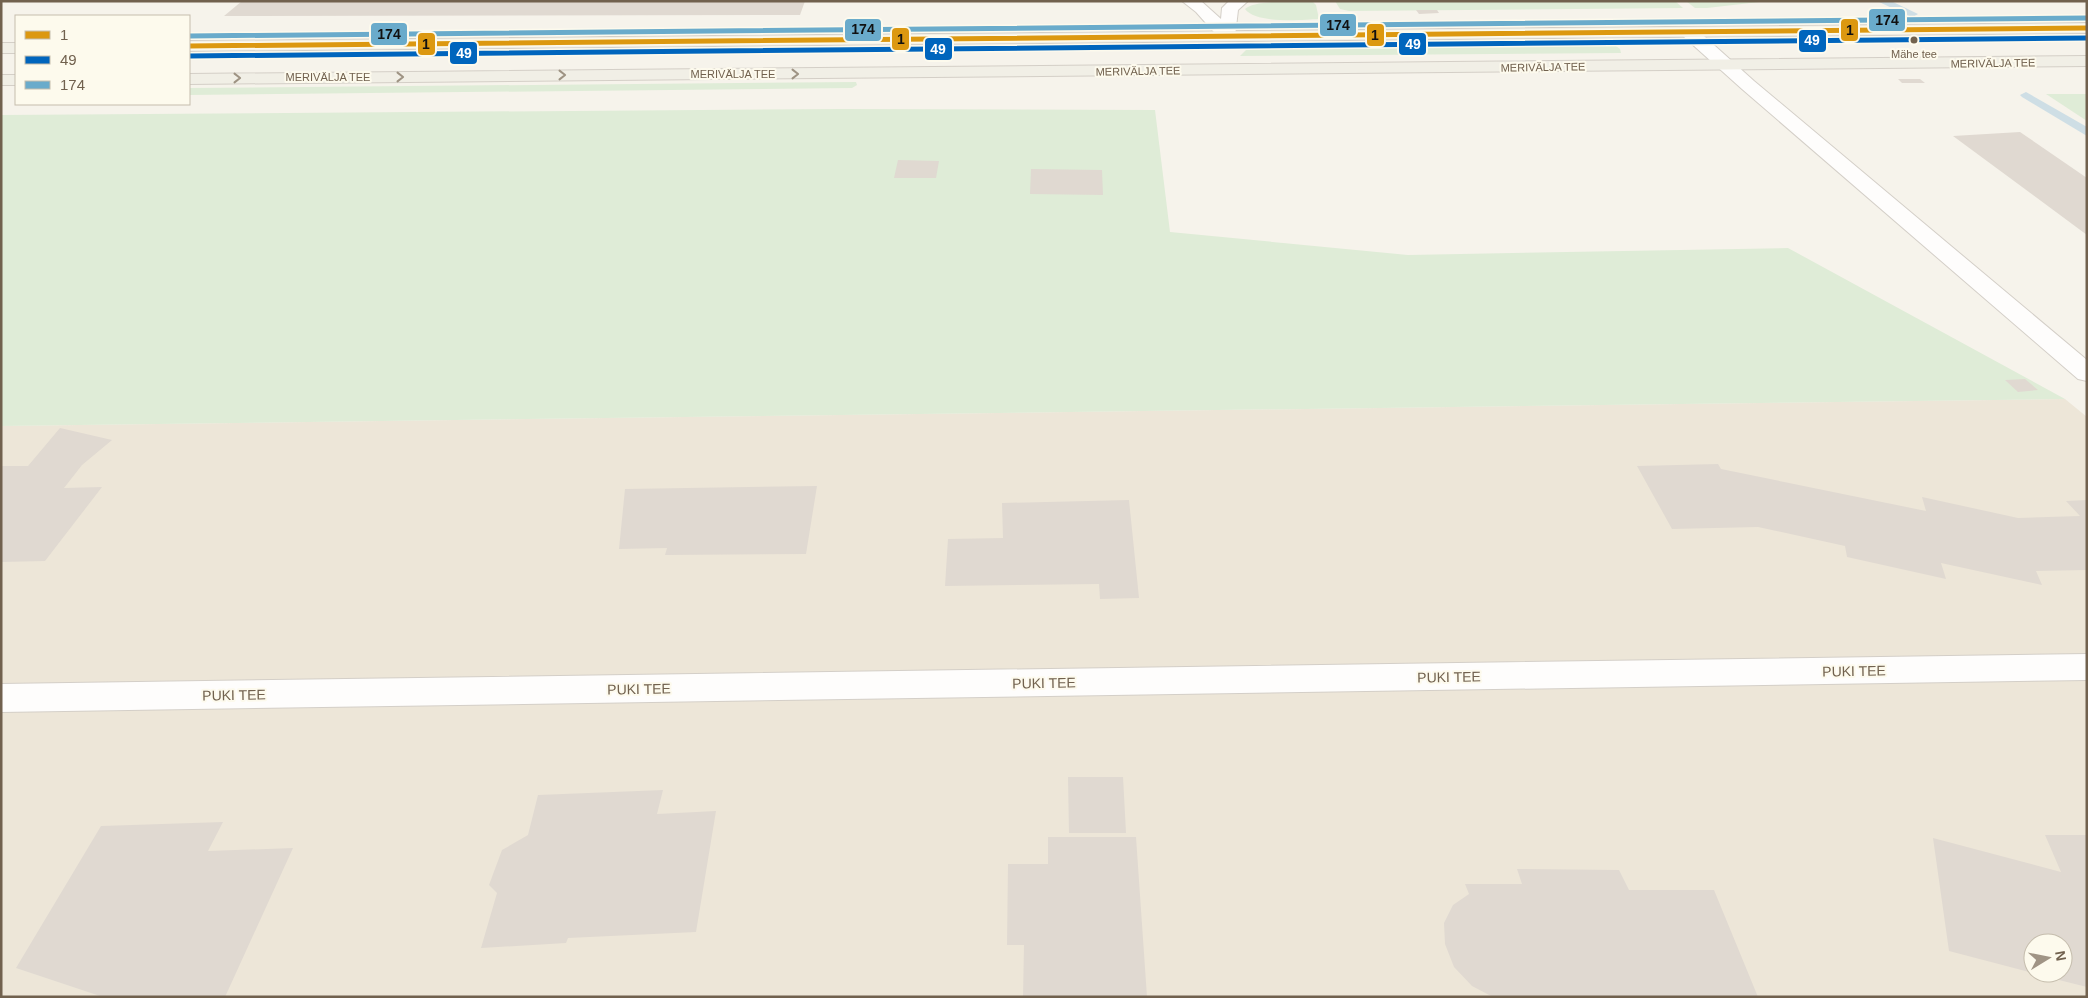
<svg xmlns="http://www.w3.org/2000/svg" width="2088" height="998" font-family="Arial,sans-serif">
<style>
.residential{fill:#ede6d8;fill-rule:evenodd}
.green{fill:#dfecd7}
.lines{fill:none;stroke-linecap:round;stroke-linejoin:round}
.stream{fill:#cedee5;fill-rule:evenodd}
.building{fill:#e0d9d1}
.minor-casing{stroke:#d4cfc8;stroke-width:2}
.major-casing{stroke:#d4cfc7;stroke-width:2}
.minor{fill:#fefdfc;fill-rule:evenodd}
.major{fill:#f1efe6;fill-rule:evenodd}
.bus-1-casing{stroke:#fdfaed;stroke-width:8}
.bus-2-casing{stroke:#fdfaed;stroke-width:8}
.bus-3-casing{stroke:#fdfaed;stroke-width:8}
.bus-1{stroke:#dc9810;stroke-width:5}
.bus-2{stroke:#0065bd;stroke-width:5}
.bus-3{stroke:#6aabcb;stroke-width:5}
.oneway{stroke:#9e9383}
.bus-dot{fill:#71614e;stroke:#fdfaed;stroke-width:2}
.labels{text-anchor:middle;stroke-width:4;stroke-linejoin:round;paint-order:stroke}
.far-bus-label{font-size:11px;fill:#71614e;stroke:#fdfaed}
.far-street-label{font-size:11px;fill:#71614e;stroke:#fdfaed}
.street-label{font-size:14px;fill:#71614e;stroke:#fdfaed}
.line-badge{stroke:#fdfaed;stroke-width:2}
.badge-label{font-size:14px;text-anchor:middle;font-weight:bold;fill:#fff}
.pale-badge-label{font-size:14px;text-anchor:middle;font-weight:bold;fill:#111}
</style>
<rect width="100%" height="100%" fill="#f6f3eb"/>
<path class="residential" d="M 2065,399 L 2087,417 L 2087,997 L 1,997 L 1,426 ZM 2033,943 L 2063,943 L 2063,973 L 2033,973 Z"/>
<g class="green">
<path d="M 1312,1 L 1316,5 L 1319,19 C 1302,20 1256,24 1245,9 C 1253,0 1297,1 1312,1 Z"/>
<path d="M 1335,1 L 1675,1 L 1683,8 L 1349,11 L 1340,9 Z"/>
<path d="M 1686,1 L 1768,1 L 1707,8 L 1695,8 Z"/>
<path d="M 1597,45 L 1616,46 L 1620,49 L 1621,53 L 1240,56 L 1248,48 Z"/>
<path d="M 856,82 L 857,85 L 852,88 L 189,95 L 189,88 Z"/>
<path d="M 2046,94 L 2087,94 L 2087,121 Z"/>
<path d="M 842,109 L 1155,110 L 1170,232 L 1408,255 L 1788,248 L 2065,399 L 1,426 L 1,115 Z"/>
</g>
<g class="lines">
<g class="stream">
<path d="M 1877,1 L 1891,1 L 1918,14 L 1913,17 L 1909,16 Z"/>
<path d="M 2026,92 L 2087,127 L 2087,136 L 2022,97 L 2020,95 Z"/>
</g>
</g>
<g class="building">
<path d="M 242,1 L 805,1 L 800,15 L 224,16 Z"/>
<path d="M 1416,10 L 1437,10 L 1439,13 L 1419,14 Z"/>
<path d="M 1898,79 L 1920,79 L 1925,83 L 1902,83 Z"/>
<path d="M 2020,132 L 2087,178 L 2087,235 L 1953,136 Z"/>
<path d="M 898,160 L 939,161 L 936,178 L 894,178 Z"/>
<path d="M 1031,169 L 1102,170 L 1103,195 L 1030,194 Z"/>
<path d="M 2025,379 L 2038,390 L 2018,392 L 2005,380 Z"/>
<path d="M 60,428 L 112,440 L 82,465 L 64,488 L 102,487 L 45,561 L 1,562 L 1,466 L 28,466 Z"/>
<path d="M 1718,464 L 1721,469 L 1926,511 L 1922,497 L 2018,518 L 2080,516 L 2066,501 L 2087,500 L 2087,570 L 2036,571 L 2042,585 L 1941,563 L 1946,579 L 1847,557 L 1845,546 L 1758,527 L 1672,529 L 1637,466 Z"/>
<path d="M 817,486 L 806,554 L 665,555 L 667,548 L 619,549 L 625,489 Z"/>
<path d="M 1129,500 L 1139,598 L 1100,599 L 1099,584 L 945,586 L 948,539 L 1003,538 L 1002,503 Z"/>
<path d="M 1068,777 L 1123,777 L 1126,833 L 1069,833 Z"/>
<path d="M 663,790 L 657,814 L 716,811 L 696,932 L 568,938 L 566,943 L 481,948 L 497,893 L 489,885 L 502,850 L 528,835 L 538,795 Z"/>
<path d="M 223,822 L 208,851 L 293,848 L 225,997 L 103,997 L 16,968 L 101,826 Z"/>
<path d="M 2045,835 L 2087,835 L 2087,987 L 2035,974 L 2063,973 L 2063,943 L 2033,943 L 2033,973 L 1949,951 L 1933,838 L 2061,872 Z"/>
<path d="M 1048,837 L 1136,837 L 1147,997 L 1023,997 L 1024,945 L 1007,945 L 1008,864 L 1048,864 Z"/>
<path d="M 1517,869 L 1619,870 L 1629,890 L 1714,890 L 1758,997 L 1493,997 L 1472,986 L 1454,967 L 1445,944 L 1444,923 L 1453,905 L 1469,894 L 1465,884 L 1522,884 Z"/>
</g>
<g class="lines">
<g class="minor-casing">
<g id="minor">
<path d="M 1182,1 L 1201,1 L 1221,19 L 1222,8 L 1229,1 L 1248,1 L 1238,10 L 1235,36 L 1233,40 L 1221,40 L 1196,12 Z"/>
<path d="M 1689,27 L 1695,28 L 1754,81 L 2087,360 L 2087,381 L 2078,379 L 1742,89 L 1683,36 L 1681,32 L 1683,28 Z"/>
<path d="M 2087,654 L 2087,680 L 1,712 L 1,684 Z"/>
</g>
</g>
<g class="major-casing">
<g id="major">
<path d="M 2087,23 L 2087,33 L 189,51 L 189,41 Z"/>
<rect x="1" y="43" width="15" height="10"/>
<path d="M 2087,56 L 2087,66 L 189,84 L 189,74 Z"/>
<rect x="1" y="75" width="15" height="10"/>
</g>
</g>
<use href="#minor" class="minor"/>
<use href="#major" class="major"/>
<g class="bus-1-casing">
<path id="bus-1" d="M 189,46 L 2087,28"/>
</g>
<g class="bus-2-casing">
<path id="bus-2" d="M 189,56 L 2087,38"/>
</g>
<g class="bus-3-casing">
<path id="bus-3" d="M 189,36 L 2087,18"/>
</g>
<use href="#bus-1" class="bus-1"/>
<use href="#bus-2" class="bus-2"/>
<use href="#bus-3" class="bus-3"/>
</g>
<defs><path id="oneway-chevron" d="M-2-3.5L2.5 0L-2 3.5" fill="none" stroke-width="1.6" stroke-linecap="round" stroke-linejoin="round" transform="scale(1.25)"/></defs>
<g class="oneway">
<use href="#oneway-chevron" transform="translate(795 74)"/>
<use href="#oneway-chevron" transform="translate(562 75)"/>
<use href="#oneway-chevron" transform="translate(400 77)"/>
<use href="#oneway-chevron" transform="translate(237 78)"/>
</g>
<circle class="bus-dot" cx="1914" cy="40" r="4.5"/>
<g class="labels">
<g class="far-bus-label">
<text x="1914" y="58">Mähe tee</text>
</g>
<g class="far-street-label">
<text transform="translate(1993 63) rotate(-1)" y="4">MERIVÄLJA TEE</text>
<text transform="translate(1543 67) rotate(-1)" y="4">MERIVÄLJA TEE</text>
<text transform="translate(1138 71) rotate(-1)" y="4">MERIVÄLJA TEE</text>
<text x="733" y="78">MERIVÄLJA TEE</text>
<text x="328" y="81">MERIVÄLJA TEE</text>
</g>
<g class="street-label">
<text transform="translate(1854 671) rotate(-1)" y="5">PUKI TEE</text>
<text transform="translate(1449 677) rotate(-1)" y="5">PUKI TEE</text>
<text transform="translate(1044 683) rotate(-1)" y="5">PUKI TEE</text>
<text transform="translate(639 689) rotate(-1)" y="5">PUKI TEE</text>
<text transform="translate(234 695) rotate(-1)" y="5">PUKI TEE</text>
</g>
</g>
<g class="line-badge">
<rect x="1868" y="8" width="38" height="24" rx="5" fill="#6aabcb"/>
<rect x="1319" y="13" width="38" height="24" rx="5" fill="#6aabcb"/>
<rect x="844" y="18" width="38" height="24" rx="5" fill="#6aabcb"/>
<rect x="1840" y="18" width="19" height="24" rx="5" fill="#dc9810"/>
<rect x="370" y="22" width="38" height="24" rx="5" fill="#6aabcb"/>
<rect x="1366" y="23" width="19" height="24" rx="5" fill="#dc9810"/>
<rect x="891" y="27" width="19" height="24" rx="5" fill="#dc9810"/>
<rect x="1798" y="29" width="29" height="24" rx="5" fill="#0065bd"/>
<rect x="417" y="32" width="19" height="24" rx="5" fill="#dc9810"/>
<rect x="1398" y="32" width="29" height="24" rx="5" fill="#0065bd"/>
<rect x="924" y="37" width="29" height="24" rx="5" fill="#0065bd"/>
<rect x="449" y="41" width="29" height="24" rx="5" fill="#0065bd"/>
</g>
<g class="badge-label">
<text x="1812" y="45">49</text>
<text x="1413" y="49">49</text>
<text x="938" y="54">49</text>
<text x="464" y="58">49</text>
</g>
<g class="pale-badge-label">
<text x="1887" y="25">174</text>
<text x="1338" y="30">174</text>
<text x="863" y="34">174</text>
<text x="1850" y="35">1</text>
<text x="389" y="39">174</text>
<text x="1375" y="40">1</text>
<text x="901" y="44">1</text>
<text x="426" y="49">1</text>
</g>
<rect width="2088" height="998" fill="none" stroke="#71614e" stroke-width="5"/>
<rect x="15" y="15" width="175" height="90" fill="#fdfaed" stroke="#c5bdad"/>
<rect x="25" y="31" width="25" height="8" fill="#dc9810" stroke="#c5bdad"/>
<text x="60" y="40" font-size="15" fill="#71614e">1</text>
<rect x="25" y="56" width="25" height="8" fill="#0065bd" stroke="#c5bdad"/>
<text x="60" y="65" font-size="15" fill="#71614e">49</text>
<rect x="25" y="81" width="25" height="8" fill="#6aabcb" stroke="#c5bdad"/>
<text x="60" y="90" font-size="15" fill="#71614e">174</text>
<g transform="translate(2048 958) rotate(80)"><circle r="24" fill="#fdfaed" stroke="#c5bdad"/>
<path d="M0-4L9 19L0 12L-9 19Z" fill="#a09485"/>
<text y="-8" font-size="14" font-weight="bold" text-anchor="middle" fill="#71614e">N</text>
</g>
</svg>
